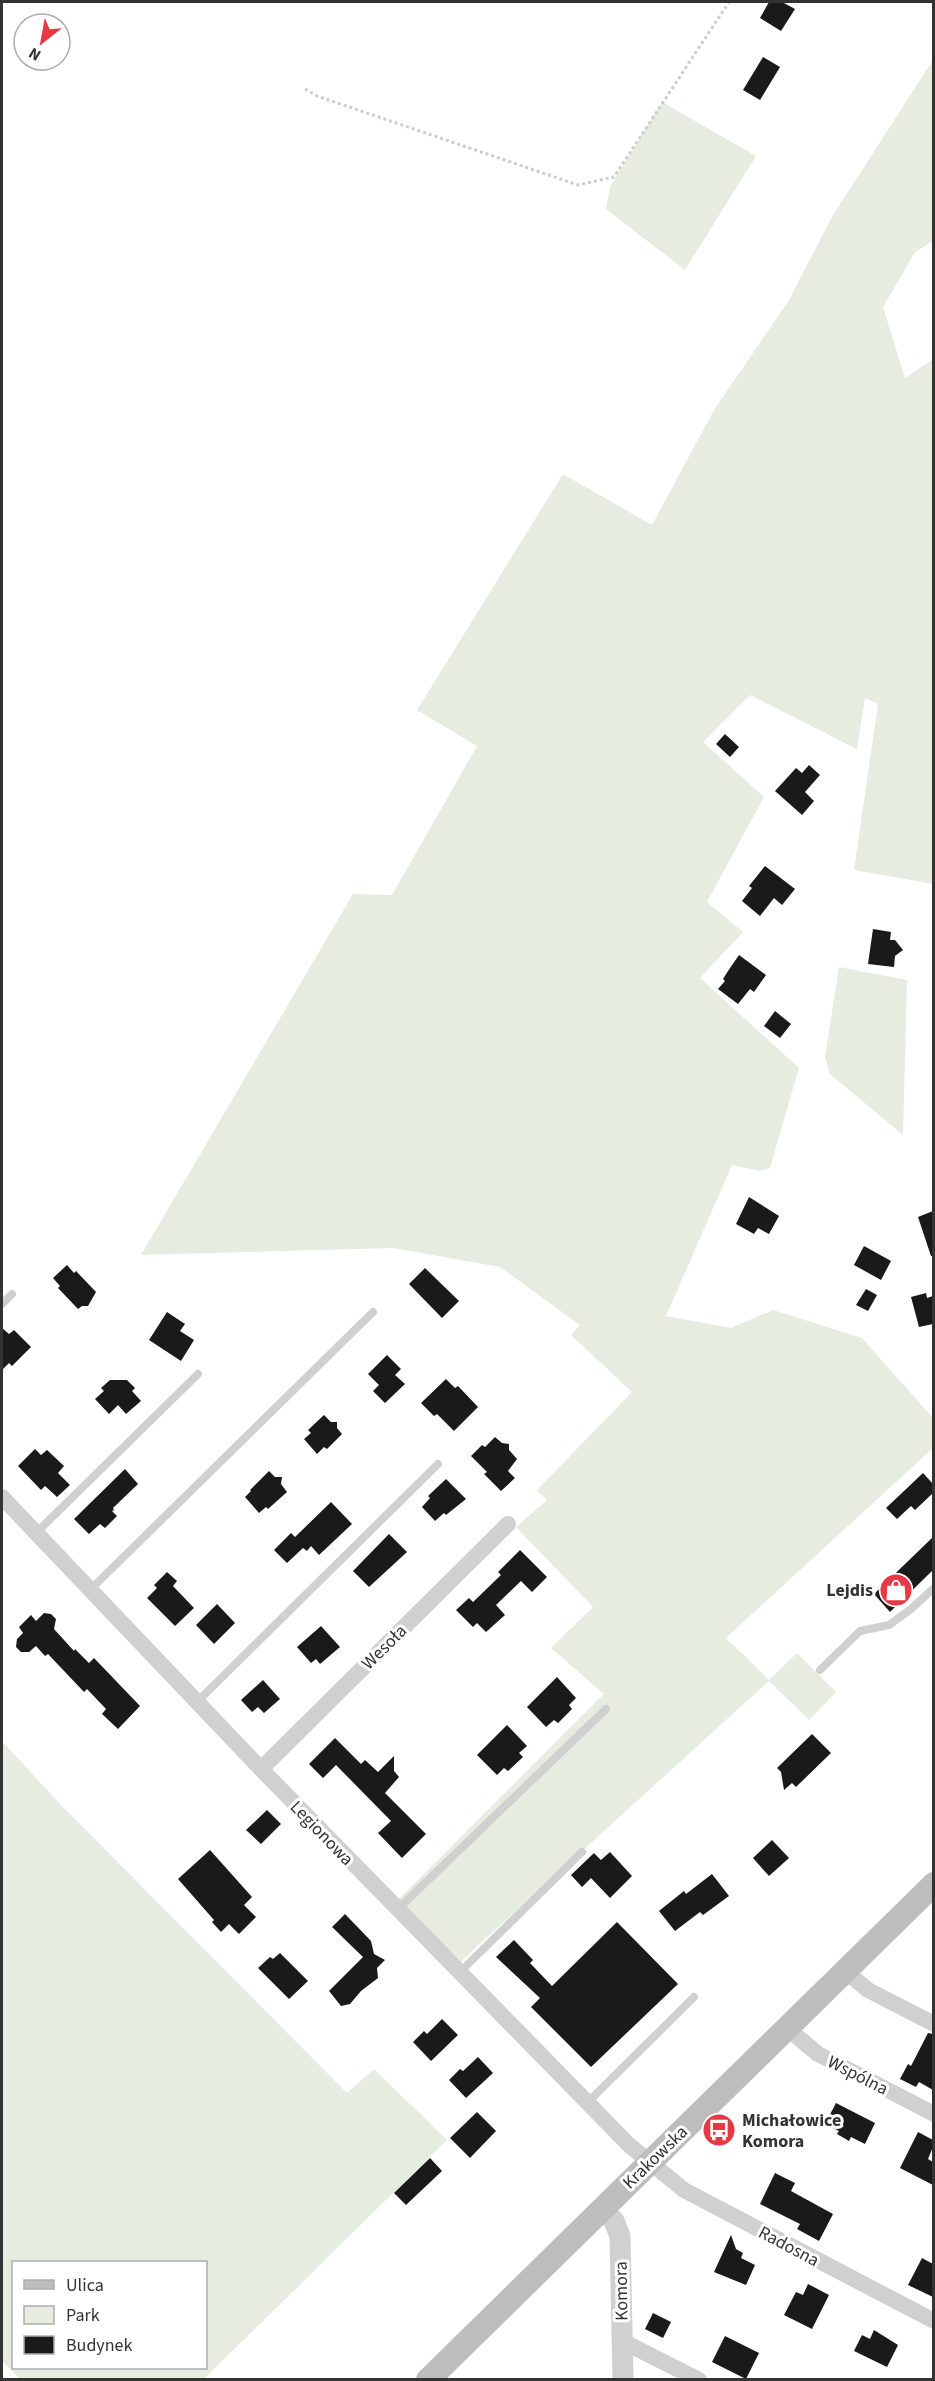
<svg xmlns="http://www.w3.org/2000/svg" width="935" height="2381" font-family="'Source Sans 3',sans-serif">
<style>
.green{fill:#e6ecdf;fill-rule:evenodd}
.building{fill:#1a1a1a}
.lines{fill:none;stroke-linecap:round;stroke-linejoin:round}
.path{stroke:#cdcdcd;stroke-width:3;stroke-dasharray:3 3;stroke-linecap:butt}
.service{stroke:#d0d0d0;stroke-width:8}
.minor{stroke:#d0d0d0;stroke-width:16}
.tertiary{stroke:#d0d0d0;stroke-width:21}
.secondary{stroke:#bdbdbd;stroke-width:24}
.labels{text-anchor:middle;stroke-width:6;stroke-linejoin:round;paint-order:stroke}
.poi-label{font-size:18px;font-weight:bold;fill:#333;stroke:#fff;text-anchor:end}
.street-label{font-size:18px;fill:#333;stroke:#fff}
</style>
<rect width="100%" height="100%" fill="#fff"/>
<g class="green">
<path d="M 933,60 L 933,241 L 915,252 L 883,307 L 905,378 L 933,359 L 933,884 L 854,870 L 878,704 L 865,698 L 857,749 L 750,695 L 703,742 L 764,797 L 707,902 L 743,932 L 700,978 L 799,1068 L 770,1168 L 759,1171 L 732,1165 L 666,1316 L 731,1328 L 773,1310 L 862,1338 L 933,1418 L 933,1448 L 726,1638 L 769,1680 L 797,1653 L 836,1692 L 809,1720 L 769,1681 L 460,1962 L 398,1900 L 604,1694 L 551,1648 L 593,1607 L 516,1527 L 547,1500 L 537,1490 L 632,1392 L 571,1335 L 580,1325 L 500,1267 L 393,1248 L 141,1255 L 353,894 L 392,895 L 477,746 L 417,710 L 563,474 L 652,525 L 714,410 L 789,300 L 833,215 Z"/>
<path d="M 662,102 L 756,156 L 685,270 L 606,209 L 610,187 Z"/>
<path d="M 839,967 L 907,980 L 903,1135 L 830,1074 L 825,1057 Z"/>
<path d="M 2,1741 L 59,1803 L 347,2093 L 374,2069 L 447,2140 L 204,2379 L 20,2379 L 2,2361 ZM 14,2262 L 206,2262 L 206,2368 L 14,2368 Z"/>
</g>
<g class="building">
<path d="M 769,2 L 782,2 L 795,9 L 781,31 L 760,18 Z"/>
<path d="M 763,57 L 780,67 L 760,100 L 743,90 Z"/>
<path d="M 725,734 L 739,747 L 730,757 L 716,744 Z"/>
<path d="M 809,765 L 820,775 L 805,792 L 814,801 L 802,815 L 775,791 L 796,768 L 802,773 Z"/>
<path d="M 765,866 L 795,889 L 782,905 L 774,898 L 760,916 L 742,901 L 752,888 L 749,886 Z"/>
<path d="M 873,929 L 891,932 L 890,940 L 895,940 L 903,950 L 895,956 L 894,967 L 868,964 Z"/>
<path d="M 739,955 L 766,975 L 754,992 L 750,989 L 738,1004 L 718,989 L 725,981 L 723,979 L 728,971 Z"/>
<path d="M 775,1011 L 791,1024 L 780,1038 L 764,1026 Z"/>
<path d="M 749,1197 L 779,1216 L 769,1234 L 758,1228 L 754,1234 L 736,1224 Z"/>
<path d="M 933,1211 L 933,1256 L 931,1256 L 918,1217 Z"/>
<path d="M 864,1246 L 891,1261 L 881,1280 L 854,1265 Z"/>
<path d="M 67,1265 L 74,1273 L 76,1271 L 96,1292 L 88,1306 L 82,1306 L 78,1309 L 58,1288 L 60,1286 L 53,1278 Z"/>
<path d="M 425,1268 L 459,1301 L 442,1318 L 409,1284 Z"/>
<path d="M 866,1289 L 877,1295 L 868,1311 L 856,1305 Z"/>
<path d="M 926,1293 L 927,1298 L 933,1296 L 933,1324 L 919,1327 L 911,1297 Z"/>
<path d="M 167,1312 L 185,1324 L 180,1331 L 194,1340 L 181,1361 L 149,1340 Z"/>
<path d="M 2,1328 L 9,1334 L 14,1330 L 31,1347 L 12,1366 L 9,1363 L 2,1370 Z"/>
<path d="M 387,1355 L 401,1369 L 395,1375 L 405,1384 L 385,1403 L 373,1391 L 379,1385 L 368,1374 Z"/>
<path d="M 446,1379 L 455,1388 L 458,1386 L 478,1407 L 454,1431 L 437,1414 L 434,1416 L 421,1403 Z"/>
<path d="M 110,1380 L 127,1380 L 135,1388 L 132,1391 L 141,1401 L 126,1414 L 118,1405 L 109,1414 L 95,1399 L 104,1391 L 101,1388 Z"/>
<path d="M 324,1415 L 331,1422 L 337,1422 L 337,1428 L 342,1434 L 327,1449 L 324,1447 L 317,1454 L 304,1439 L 311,1433 L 308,1430 Z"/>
<path d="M 495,1437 L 502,1443 L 509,1444 L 509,1450 L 517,1459 L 508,1471 L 515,1478 L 501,1491 L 484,1474 L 487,1472 L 471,1456 L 482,1445 L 485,1447 Z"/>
<path d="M 35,1449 L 41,1455 L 47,1450 L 64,1466 L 58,1473 L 70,1485 L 57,1497 L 45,1486 L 41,1490 L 18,1466 Z"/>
<path d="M 125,1469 L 138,1484 L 113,1508 L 114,1510 L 112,1511 L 117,1516 L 105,1528 L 100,1524 L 89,1534 L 74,1519 Z"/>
<path d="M 269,1471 L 275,1477 L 282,1477 L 281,1484 L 287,1492 L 268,1509 L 266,1507 L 259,1513 L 245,1497 L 251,1491 L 250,1490 Z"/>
<path d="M 923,1473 L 933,1484 L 933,1493 L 915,1510 L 911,1506 L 897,1519 L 886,1508 Z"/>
<path d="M 446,1479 L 466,1499 L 446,1515 L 444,1513 L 435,1521 L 422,1507 L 430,1498 L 428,1496 Z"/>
<path d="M 331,1502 L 352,1524 L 319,1555 L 311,1546 L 307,1551 L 303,1548 L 287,1563 L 274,1550 L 291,1533 L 295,1537 Z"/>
<path d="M 389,1534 L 407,1552 L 369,1587 L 353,1571 Z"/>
<path d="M 933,1537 L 933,1570 L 890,1612 L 874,1594 Z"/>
<path d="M 520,1550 L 547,1577 L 532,1592 L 521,1581 L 496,1605 L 505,1615 L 486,1632 L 477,1623 L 473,1627 L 456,1610 L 469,1598 L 473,1602 L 501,1575 L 498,1572 Z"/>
<path d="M 167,1572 L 177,1581 L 173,1586 L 194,1608 L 175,1626 L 147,1598 L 157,1588 L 154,1585 Z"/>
<path d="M 217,1604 L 235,1623 L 214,1644 L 196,1625 Z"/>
<path d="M 44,1613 L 51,1614 L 56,1619 L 54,1629 L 74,1651 L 75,1649 L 89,1663 L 94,1658 L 140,1706 L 118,1729 L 102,1714 L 106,1709 L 87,1689 L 84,1692 L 48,1654 L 45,1656 L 36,1646 L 29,1652 L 21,1652 L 16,1647 L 17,1639 L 23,1633 L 19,1627 L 31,1615 L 36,1621 Z"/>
<path d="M 321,1626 L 340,1647 L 320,1664 L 316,1659 L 311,1663 L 297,1647 Z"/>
<path d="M 557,1677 L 576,1698 L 569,1705 L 572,1709 L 558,1723 L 554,1720 L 546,1727 L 527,1707 Z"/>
<path d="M 263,1680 L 280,1699 L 264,1713 L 258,1707 L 252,1712 L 241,1700 Z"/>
<path d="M 507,1725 L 527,1746 L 519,1753 L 523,1757 L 508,1771 L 504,1768 L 497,1775 L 477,1755 Z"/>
<path d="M 812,1734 L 831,1753 L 796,1787 L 792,1783 L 784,1790 L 781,1772 L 777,1768 Z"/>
<path d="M 335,1738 L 361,1764 L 365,1760 L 378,1772 L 394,1756 L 394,1771 L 399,1777 L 385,1793 L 426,1834 L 402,1858 L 378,1833 L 391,1821 L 336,1765 L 323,1778 L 309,1764 Z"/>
<path d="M 267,1810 L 281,1824 L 261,1844 L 246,1830 Z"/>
<path d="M 772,1840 L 789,1858 L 769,1876 L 753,1858 Z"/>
<path d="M 210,1850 L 252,1897 L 244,1905 L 256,1917 L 239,1934 L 229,1924 L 221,1932 L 212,1922 L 214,1920 L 178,1879 Z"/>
<path d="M 610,1852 L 632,1876 L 610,1898 L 591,1878 L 582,1887 L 571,1875 L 594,1853 L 601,1860 Z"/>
<path d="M 712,1874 L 729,1896 L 703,1915 L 700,1912 L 675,1931 L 659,1911 L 684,1891 L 686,1894 Z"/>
<path d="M 345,1914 L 371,1941 L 374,1954 L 385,1960 L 377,1968 L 378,1978 L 361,1991 L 350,2004 L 341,2006 L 329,1991 L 363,1957 L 332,1927 Z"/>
<path d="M 617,1922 L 678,1984 L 591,2067 L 531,2007 L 540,1998 L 496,1957 L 514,1940 L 533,1960 L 530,1963 L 552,1986 Z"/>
<path d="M 280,1953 L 308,1981 L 289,1999 L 258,1968 L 270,1957 L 273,1959 Z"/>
<path d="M 442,2019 L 458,2035 L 431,2061 L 413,2042 L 424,2031 L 427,2034 Z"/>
<path d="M 928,2033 L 933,2034 L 933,2090 L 919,2082 L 916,2087 L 900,2079 L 908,2064 L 911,2066 Z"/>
<path d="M 478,2057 L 493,2073 L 466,2098 L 449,2080 L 460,2069 L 463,2071 Z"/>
<path d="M 836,2103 L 875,2123 L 865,2144 L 851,2137 L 849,2141 L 837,2134 L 839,2131 L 825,2124 Z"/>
<path d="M 477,2112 L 496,2131 L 470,2158 L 450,2138 Z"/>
<path d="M 918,2132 L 933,2140 L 933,2147 L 928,2159 L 933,2162 L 933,2185 L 900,2168 Z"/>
<path d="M 430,2158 L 442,2171 L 406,2205 L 394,2193 Z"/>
<path d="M 775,2173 L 795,2183 L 791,2191 L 833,2214 L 819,2241 L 797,2229 L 800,2224 L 760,2204 Z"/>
<path d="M 731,2235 L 736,2249 L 743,2253 L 741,2258 L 755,2265 L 746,2285 L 714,2272 Z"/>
<path d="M 922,2258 L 933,2264 L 933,2297 L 908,2285 Z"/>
<path d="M 808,2284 L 829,2295 L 812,2329 L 784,2315 L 796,2292 L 803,2295 Z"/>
<path d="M 653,2313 L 671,2322 L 663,2338 L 645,2329 Z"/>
<path d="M 874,2330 L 898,2345 L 887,2367 L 854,2351 L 862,2335 L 870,2339 Z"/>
<path d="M 725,2336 L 759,2353 L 746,2379 L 712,2362 Z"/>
</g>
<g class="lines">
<path class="path" d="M 305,89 L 317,96 L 578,185 L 614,177 L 729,2"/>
<g class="service">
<path d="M 2,1304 L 12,1294"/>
<path d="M 36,1533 L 198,1374"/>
<path d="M 90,1590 L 373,1312"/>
<path d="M 820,1670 L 860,1631 L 889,1625 L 911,1609 L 934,1588"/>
<path d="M 197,1702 L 438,1464"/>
<path d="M 397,1910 L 606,1709"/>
<path d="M 459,1973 L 582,1852"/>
<path d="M 587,2103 L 694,1997"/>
</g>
<g class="minor">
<path d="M 2,1497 L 261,1769 L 629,2145 L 684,2190 L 934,2321"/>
<path d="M 261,1769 L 508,1524"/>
<path d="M 845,1971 L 868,1990 L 934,2024"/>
<path d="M 787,2028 L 818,2054 L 934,2114"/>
<path d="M 622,2341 L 699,2380"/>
</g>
<path class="tertiary" d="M 603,2208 L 614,2221 L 620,2236 L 623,2380"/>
<path class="secondary" d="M 428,2380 L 934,1884"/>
</g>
<defs>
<g id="shop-disc" transform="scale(1.725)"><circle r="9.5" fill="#e63946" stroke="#fff"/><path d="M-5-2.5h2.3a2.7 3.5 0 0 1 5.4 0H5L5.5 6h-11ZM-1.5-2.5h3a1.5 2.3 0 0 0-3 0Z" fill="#fff"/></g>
<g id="bus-disc" transform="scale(1.725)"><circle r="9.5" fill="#e63946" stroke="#fff"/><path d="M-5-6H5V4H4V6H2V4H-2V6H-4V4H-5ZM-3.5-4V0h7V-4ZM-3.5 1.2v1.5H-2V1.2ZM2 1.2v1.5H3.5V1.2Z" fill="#fff"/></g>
</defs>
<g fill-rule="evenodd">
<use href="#shop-disc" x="896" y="1590"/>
<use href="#bus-disc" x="719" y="2130"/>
</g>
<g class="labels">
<g class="poi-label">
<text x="873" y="1596">Lejdis</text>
<text x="742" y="2126" text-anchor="start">Michałowice<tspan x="742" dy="21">Komora</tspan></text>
</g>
<g class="street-label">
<text transform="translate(384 1647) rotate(-45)" y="6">Wesoła</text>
<text transform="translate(322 1833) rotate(46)" y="6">Legionowa</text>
<text transform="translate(858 2075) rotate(27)" y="6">Wspólna</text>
<text transform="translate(655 2157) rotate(-44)" y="6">Krakowska</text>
<text transform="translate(789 2246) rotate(28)" y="6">Radosna</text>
<text transform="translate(621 2291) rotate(-91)" y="6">Komora</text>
</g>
</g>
<rect width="935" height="2381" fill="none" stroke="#333333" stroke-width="6"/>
<rect x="12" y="2261" width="195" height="108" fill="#ffffff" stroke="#adadad" stroke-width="1.5"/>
<rect x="24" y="2280" width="30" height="9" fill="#bdbdbd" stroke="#adadad" stroke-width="1.5"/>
<text x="66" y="2291" font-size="18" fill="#333333">Ulica</text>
<rect x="24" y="2306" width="30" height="18" fill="#e6ecdf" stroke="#adadad" stroke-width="1.5"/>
<text x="66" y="2321" font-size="18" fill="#333333">Park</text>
<rect x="24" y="2336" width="30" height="18" fill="#1a1a1a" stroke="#adadad" stroke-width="1.5"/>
<text x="66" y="2351" font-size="18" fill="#333333">Budynek</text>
<g transform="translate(42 42) rotate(211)"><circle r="28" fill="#ffffff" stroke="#adadad" stroke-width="1.5"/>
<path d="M0-4.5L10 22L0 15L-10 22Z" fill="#e63946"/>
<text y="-9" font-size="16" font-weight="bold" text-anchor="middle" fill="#333333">N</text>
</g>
</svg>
